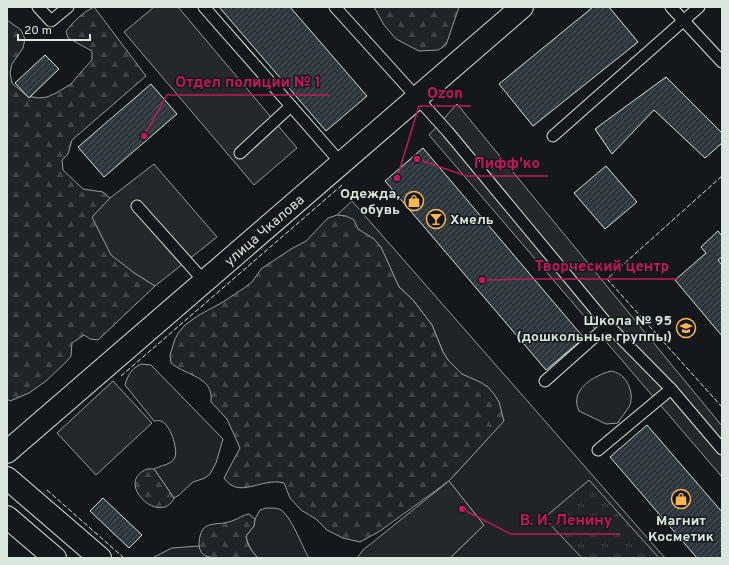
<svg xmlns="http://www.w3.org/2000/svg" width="729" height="565" font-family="Overpass,sans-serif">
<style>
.grass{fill:#202428;stroke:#939e99}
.forest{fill:url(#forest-firs);stroke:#939e99}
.park{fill:url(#park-tufts);stroke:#939e99}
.parking{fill:#24282b;stroke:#939e99}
.building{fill:url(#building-hatch);stroke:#d8e6dc}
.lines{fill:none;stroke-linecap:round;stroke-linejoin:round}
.service-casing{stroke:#d8e6dc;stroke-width:13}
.minor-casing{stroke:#d8e6dc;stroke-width:24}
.primary-casing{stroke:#d8e6dc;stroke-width:24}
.service{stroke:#14181c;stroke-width:11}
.minor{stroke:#14181c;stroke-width:22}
.primary{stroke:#14181c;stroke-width:22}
.fence{stroke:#d8e6dc;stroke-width:1;stroke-dasharray:5 2;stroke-linecap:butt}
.labels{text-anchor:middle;stroke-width:3;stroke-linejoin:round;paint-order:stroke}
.poi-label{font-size:14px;font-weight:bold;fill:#d8e6dc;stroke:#14181c;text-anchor:end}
.street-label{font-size:14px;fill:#d8e6dc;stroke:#14181c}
.leader{fill:none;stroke:#c2185b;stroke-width:1.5}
.callout-dot{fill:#c2185b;stroke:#14181c;stroke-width:1.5}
.callout-label{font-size:15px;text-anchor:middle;font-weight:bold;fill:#c2185b;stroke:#14181c;stroke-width:3;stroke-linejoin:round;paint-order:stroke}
</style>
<defs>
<pattern id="forest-firs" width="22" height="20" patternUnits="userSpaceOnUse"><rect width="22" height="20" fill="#202428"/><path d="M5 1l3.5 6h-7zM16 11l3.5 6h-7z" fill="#404447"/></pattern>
<pattern id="park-tufts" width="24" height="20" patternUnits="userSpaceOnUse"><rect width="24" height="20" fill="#202428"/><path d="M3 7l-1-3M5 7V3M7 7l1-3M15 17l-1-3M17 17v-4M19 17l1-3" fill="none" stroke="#404447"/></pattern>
<pattern id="building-hatch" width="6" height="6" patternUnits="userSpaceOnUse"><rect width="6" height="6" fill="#2c363c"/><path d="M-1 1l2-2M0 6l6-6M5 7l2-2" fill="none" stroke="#4a5358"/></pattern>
</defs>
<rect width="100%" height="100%" fill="#14181c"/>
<g class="grass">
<path d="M 352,201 L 665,558 L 450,558 L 484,525 L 449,481 L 503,421 L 499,402 L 488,387 L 462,374 L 448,360 L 443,352 L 432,325 L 413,300 L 399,287 L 381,248 L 374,240 L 337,215 Z"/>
<path d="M 141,364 L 151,365 L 223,439 L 216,463 L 210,474 L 205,478 L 193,482 L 179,495 L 174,498 L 154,469 C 161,465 172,465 175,457 C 178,448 170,424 161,421 C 159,420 156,421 154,421 L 125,385 C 128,375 131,369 141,364 Z"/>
<path d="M 611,371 C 615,372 619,373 623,377 C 630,384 634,397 629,407 C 626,412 621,417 618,423 L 606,424 L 579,411 C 569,390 593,376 611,371 Z"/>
<path d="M 266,508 C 270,508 276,508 279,509 C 291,514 302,547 309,558 L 258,558 C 252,552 248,545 246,536 L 254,526 L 255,519 L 260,510 Z"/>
<path d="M 199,546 C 202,555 206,556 214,558 L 155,558 L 154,557 L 172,548 Z"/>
</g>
<g class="forest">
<path d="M 94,7 L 146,76 L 72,140 L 68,154 L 62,160 L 63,170 L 83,189 L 103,192 L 110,198 L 93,217 L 133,272 L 155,286 L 98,340 L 90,339 L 84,335 L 72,343 L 71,356 L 67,361 L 46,381 L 29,393 L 10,401 L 7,399 L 7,20 L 21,30 L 25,39 L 23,48 L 12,64 L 10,73 L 12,83 L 27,96 L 39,98 L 47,97 L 56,93 L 71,84 L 81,72 L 92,60 L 92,51 L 68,38 L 66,31 C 74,21 82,13 94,7 Z"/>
<path d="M 374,7 L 459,7 L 446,45 L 438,50 L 419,51 L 396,39 L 384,25 Z"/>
<path d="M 337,215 L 346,216 L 354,220 L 358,229 L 374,239 L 381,247 L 399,287 L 413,300 L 432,325 L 443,352 L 448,360 L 462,374 L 480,382 L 488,387 L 494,394 L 499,402 L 504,421 L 449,481 L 380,531 L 360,542 L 343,538 L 327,530 L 316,519 L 301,510 L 290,498 L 284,483 C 261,477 239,500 224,478 L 240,448 L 227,419 L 211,402 C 214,376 186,376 171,363 L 170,355 L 175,339 L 179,332 L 185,325 L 199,315 L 223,302 L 244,288 L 252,282 L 261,269 L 291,249 L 306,241 L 328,218 Z"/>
<path d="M 147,469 L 154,469 L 174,498 C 161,527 113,483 147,469 Z"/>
<path d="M 249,514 L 255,519 L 254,526 L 246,536 C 247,545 252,552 258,558 C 246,558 217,561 206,556 C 201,554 199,549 199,543 C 201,518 215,527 232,521 C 238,519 243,515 249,514 Z"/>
</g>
<path class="park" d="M 589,480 L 659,558 L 582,558 L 544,518 Z"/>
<g class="parking">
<path d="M 154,7 L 178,7 L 297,148 L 254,185 L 124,32 Z"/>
<path d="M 457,104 L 722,426 L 722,477 L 429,135 Z"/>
<path d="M 154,164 L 217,237 L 155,286 L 133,272 L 111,255 L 92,217 L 110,198 Z"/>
<path d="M 113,381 L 152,423 L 96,475 L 57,433 Z"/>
<path d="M 449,481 L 484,525 L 450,558 L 357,558 L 363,550 Z"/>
</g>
<g class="building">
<path d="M 219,7 L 290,7 L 367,96 L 326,131 Z"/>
<path d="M 593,7 L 609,7 L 638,42 L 533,126 L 499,84 Z"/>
<path d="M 45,55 L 59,69 L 29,98 L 15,83 Z"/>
<path d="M 666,77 L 722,133 L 722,143 L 705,158 L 654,110 L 612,154 L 595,129 Z"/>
<path d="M 151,84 L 177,114 L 104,177 L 78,147 Z"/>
<path d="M 423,148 L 584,338 L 546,370 L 385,181 Z"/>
<path d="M 606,166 L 637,202 L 605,229 L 574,193 Z"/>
<path d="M 718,231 L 722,236 L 722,257 L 718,260 L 722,265 L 722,336 L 675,280 L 706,253 L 701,247 Z"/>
<path d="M 647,425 L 722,512 L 722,558 L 697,558 L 610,457 Z"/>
<path d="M 103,498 L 142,535 L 129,548 L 90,511 Z"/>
</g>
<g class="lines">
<g class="service-casing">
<g id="service">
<path d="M 38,7 L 51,21 L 68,7"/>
<path d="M 204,7 L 341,163"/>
<path d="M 335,7 L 448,132 L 608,325 L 671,389 L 722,449"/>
<path d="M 671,7 L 722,62"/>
<path d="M 553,136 L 699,7"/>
<path d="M 240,153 L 291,106"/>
<path d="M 137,206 L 205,282"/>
<path d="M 545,381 L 608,325"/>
<path d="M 598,450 L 671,389"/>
</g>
</g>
<g class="minor-casing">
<path id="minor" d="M 7,452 L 522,7"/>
</g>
<g class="primary-casing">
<g id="primary">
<path d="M 7,478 L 100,558"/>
<path d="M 7,517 L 55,558"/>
</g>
</g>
<use href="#service" class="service"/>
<use href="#minor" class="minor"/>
<use href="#primary" class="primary"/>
<g class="fence">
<path d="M 722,176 L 607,279 L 722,407"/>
<path d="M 121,376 L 342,185"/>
<path d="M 47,490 L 124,558"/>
</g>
</g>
<defs>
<g id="shop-ring" transform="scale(1)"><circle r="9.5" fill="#14181c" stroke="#ffb74d" stroke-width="1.5"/><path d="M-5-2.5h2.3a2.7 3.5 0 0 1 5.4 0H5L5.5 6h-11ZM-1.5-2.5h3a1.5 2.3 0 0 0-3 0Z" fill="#ffb74d"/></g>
<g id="bar-ring" transform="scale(1)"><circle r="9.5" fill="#14181c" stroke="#ffb74d" stroke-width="1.5"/><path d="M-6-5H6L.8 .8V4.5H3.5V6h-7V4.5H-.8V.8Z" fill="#ffb74d"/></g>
<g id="school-ring" transform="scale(1)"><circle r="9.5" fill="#14181c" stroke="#ffb74d" stroke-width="1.5"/><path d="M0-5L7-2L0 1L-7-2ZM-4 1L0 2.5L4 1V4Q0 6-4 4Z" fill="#ffb74d"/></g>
</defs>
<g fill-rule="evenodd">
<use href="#shop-ring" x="414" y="201"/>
<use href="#bar-ring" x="436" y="219"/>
<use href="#school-ring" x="686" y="328"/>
<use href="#shop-ring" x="681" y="499"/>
</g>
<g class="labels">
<g class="poi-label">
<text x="400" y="198">Одежда,<tspan x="400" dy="16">обувь</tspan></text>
<text x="450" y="224" text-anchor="start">Хмель</text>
<text x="672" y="325">Школа № 95<tspan x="672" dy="16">(дошкольные группы)</tspan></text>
<text x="681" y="525" text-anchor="middle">Магнит<tspan x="681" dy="16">Косметик</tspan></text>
</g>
<g class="street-label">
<text transform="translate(264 230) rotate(-41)" y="5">улица Чкалова</text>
</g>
</g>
<path class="leader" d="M144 136L167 95H329M397 178L419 106H471M417 159L466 176H548M482 280L527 279H678M462 509L511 534H620"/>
<g class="callout-dot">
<circle cx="144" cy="136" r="4"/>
<circle cx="397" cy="178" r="4"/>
<circle cx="417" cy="159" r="4"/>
<circle cx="482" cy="280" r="4"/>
<circle cx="462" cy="509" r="4"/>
</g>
<g class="callout-label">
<text x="248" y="87">Отдел полиции № 1</text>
<text x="445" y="98">Ozon</text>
<text x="507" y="168">Пифф'ко</text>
<text x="602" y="271">Творческий центр</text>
<text x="566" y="525">В. И. Ленину</text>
</g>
<rect width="729" height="565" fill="none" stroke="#d8e6dc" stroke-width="16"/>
<path d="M18 34v6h72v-6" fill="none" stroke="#d8e6dc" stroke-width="2"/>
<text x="24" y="34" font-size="12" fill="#d8e6dc" stroke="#14181c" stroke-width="3" paint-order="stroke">20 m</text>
</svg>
